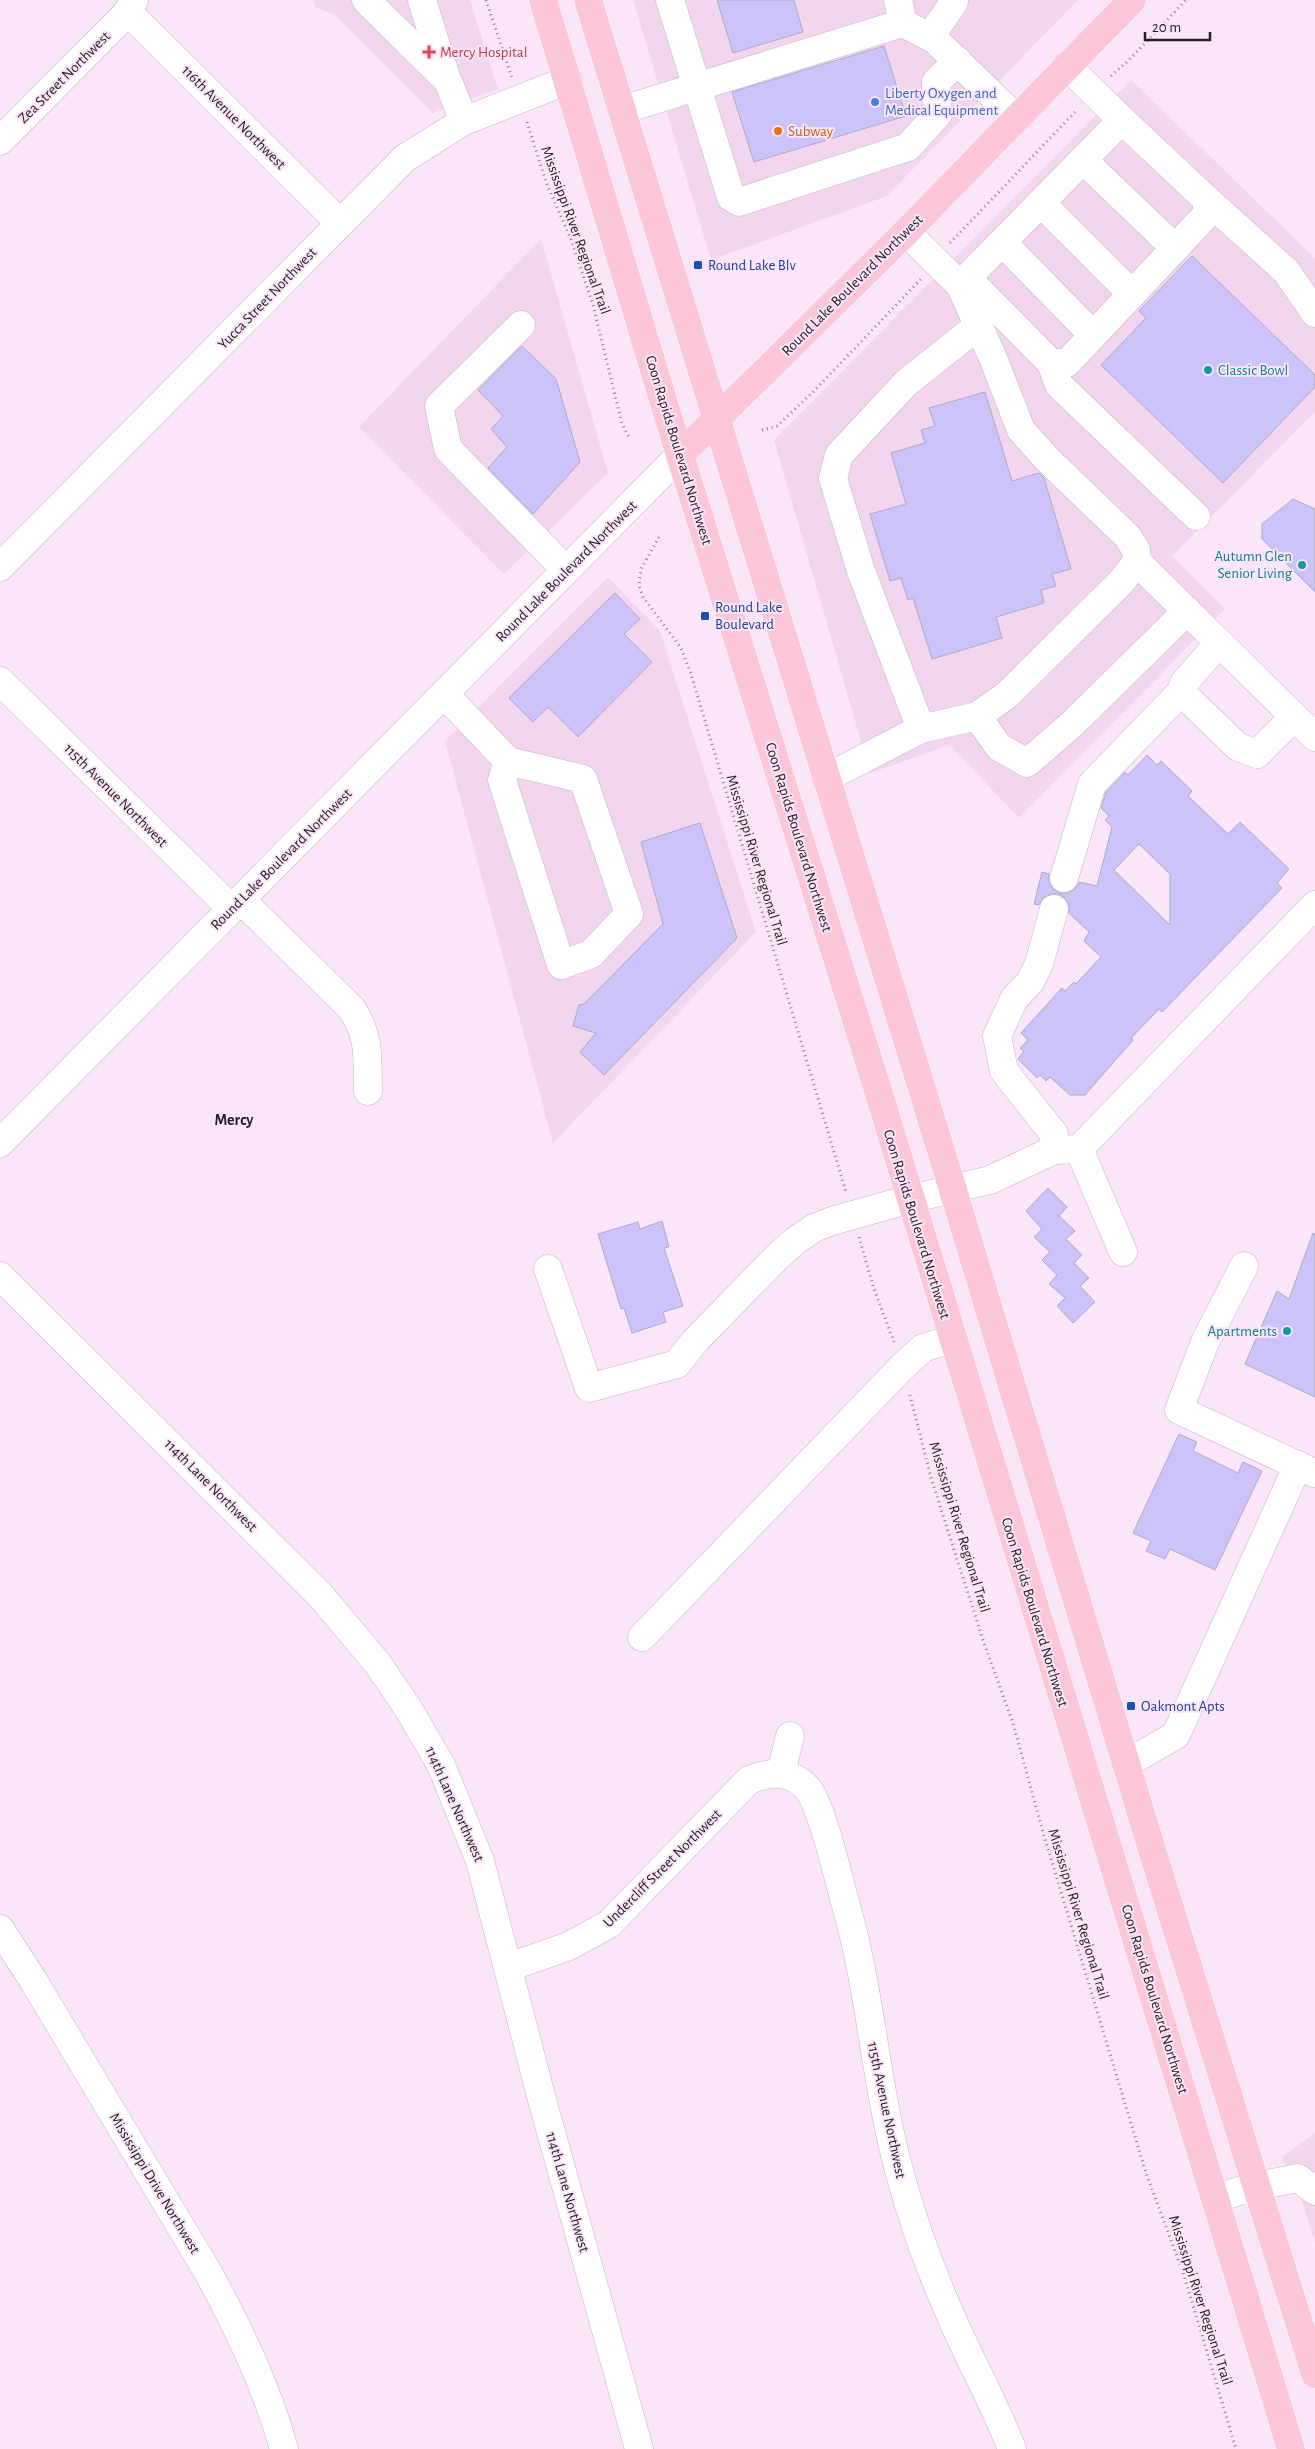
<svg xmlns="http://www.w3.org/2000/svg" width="1315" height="2449" font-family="'Alegreya Sans',sans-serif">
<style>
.built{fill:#f2d6f0}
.building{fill:#ccc3fb;stroke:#adaac3;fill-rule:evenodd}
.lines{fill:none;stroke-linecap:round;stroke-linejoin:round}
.minor-casing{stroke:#c6b1c5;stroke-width:29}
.major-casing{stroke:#fff;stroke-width:29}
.path{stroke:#8e7f8d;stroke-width:3;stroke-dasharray:1 4;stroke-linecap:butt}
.minor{stroke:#fff;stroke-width:28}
.major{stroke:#fbc7d8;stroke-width:28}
.health-dot{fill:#e0444e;stroke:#fbe5f9;stroke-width:2}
.shop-dot{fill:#3f7fe0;stroke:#fbe5f9;stroke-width:2}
.food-dot{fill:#e8710a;stroke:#fbe5f9;stroke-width:2}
.transit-dot{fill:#1a4fb4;stroke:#fbe5f9;stroke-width:2}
.culture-dot{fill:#0f9aa8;stroke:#fbe5f9;stroke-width:2}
.labels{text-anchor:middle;stroke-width:4;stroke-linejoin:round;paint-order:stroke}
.health-label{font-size:15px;fill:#be3a42;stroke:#fbe5f9;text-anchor:start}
.street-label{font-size:15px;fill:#282027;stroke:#fbe5f9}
.shop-label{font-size:15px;fill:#366cbe;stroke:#fbe5f9;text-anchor:start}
.food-label{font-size:15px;fill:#c56008;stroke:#fbe5f9;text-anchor:start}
.transit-label{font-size:15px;fill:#164399;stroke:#fbe5f9;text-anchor:start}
.culture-label{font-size:15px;fill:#0d838f;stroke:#fbe5f9;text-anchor:end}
.neighbourhood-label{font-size:16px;font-weight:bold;fill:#282027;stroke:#fbe5f9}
</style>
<rect width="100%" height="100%" fill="#fbe5f9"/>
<g class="built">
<path d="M 313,0 L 470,0 L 498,89 L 433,113 L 335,15 L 315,7 Z"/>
<path d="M 633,0 L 1078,0 L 887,196 L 711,260 Z"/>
<path d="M 1131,80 L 1315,258 L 1315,412 L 1172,556 L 1225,609 L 1019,818 L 950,745 L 870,773 L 774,440 Z"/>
<path d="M 541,239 L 608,473 L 504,574 L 359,427 Z"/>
<path d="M 608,577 L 660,631 L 756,932 L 553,1143 L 445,741 Z"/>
<path d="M 1315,2133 L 1315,2244 L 1303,2204 L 1282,2157 Z"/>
</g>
<g class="building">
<path d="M 717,0 L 794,0 L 803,32 L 733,53 Z"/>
<path d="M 884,46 L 906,116 L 754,162 L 732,92 Z"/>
<path d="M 1192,256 L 1315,375 L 1315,387 L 1223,483 L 1101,365 L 1146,318 L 1139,311 Z"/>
<path d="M 522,346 L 556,379 L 580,462 L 533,514 L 488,468 L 507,447 L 491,429 L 503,416 L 478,390 Z"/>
<path d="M 985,392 L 1012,481 L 1039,473 L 1044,478 L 1071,569 L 1052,574 L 1056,586 L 1041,590 L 1044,603 L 996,617 L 1002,638 L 932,659 L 913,598 L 908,600 L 901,578 L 890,581 L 870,514 L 906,504 L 891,453 L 925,443 L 921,430 L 935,426 L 929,408 Z"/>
<path d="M 1293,499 L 1315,509 L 1315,592 L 1262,539 L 1262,524 Z"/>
<path d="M 615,593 L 640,619 L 624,634 L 652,662 L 578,737 L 548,707 L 533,722 L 509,698 Z"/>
<path d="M 1147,755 L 1157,765 L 1161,761 L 1192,791 L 1188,796 L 1228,834 L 1240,822 L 1289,869 L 1277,883 L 1282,888 L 1162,1012 L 1159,1009 L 1131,1038 L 1133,1040 L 1085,1095 L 1070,1095 L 1050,1077 L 1046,1081 L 1040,1075 L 1037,1078 L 1018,1059 L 1024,1051 L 1020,1048 L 1028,1040 L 1021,1033 L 1062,988 L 1065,991 L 1074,982 L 1076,984 L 1101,957 L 1084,941 L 1089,932 L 1069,913 L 1069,905 L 1065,898 L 1059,894 L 1051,894 L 1043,898 L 1039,905 L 1034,904 L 1042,872 L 1049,874 L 1049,882 L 1052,888 L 1060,893 L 1068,893 L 1074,890 L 1079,882 L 1097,886 L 1112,827 L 1105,820 L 1109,816 L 1101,808 L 1106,792 L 1125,772 L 1128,775 ZM 1139,844 L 1170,874 L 1170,925 L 1114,870 Z"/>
<path d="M 700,823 L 737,938 L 604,1075 L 580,1052 L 596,1033 L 573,1026 L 579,1005 L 584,1004 L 663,924 L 641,842 Z"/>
<path d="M 1048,1188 L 1067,1207 L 1059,1216 L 1075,1231 L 1066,1239 L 1082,1255 L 1074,1263 L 1089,1278 L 1080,1286 L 1095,1302 L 1073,1323 L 1057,1306 L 1065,1298 L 1049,1284 L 1057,1275 L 1042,1260 L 1050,1252 L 1034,1237 L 1042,1229 L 1026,1211 Z"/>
<path d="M 662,1221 L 669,1247 L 664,1248 L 683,1306 L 663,1312 L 666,1322 L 632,1333 L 624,1308 L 621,1309 L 598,1234 L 638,1222 L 640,1229 Z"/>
<path d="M 1313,1233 L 1315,1234 L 1315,1397 L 1245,1364 L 1277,1291 L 1289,1299 Z"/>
<path d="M 1179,1434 L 1197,1442 L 1193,1451 L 1238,1473 L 1243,1462 L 1262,1471 L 1215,1570 L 1170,1549 L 1165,1559 L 1146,1551 L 1151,1541 L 1133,1533 Z"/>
</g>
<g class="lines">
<g class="minor-casing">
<g id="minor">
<path d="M 366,0 L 448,81 L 464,121"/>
<path d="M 422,0 L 446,77"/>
<path d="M 670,0 L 731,197 L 739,202 L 908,147 L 938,114 L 936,82 L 958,61"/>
<path d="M 898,0 L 903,23"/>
<path d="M 128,12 L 340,223"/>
<path d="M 930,37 L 954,2 L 952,0"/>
<path d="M 622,110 L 903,23 L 935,40 L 1016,118"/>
<path d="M 0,141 L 128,12 L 134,0"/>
<path d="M 1083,160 L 1175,248"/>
<path d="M 1205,198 L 1286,271 L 1315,313"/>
<path d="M 1041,203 L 1132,294"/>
<path d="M 906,232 L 960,285 L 1122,120 L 1067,66"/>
<path d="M 1002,242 L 1093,335"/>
<path d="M 967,278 L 1051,363 L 1067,363 L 1209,212 L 1205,198 L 1122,120"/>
<path d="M 521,325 L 439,406 L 448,449 L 566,570"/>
<path d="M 1051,363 L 1059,385 L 1196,516"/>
<path d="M 1137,562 L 1315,737"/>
<path d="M 0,567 L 405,158 L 464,121 L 568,80"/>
<path d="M 1219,643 L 1184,683 L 1181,692 L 1238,747 L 1257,754 L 1294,717"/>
<path d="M 0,681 L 232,909"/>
<path d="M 444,694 L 508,761 L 583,779 L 629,914 L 591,954 L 561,965 L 502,780 L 508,761"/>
<path d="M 977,716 L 999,747 L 1027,763 L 1072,724 L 1187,611"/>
<path d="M 921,729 L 861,571 L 833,478 L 839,455 L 906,383 L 979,325"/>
<path d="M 826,778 L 921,729 L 977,716 L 1007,695 L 1121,582 L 1137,562 L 1136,550 L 1128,537 L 1048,460 L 1021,430 L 993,358 L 960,285"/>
<path d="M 1064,878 L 1092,784 L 1181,692"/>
<path d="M 241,900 L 351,1008 C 371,1037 367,1058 368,1091"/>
<path d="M 0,1143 L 680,455"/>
<path d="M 1079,1149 L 1123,1252"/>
<path d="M 1054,1150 L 1079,1149 L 1315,905"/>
<path d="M 1244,1266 L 1205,1342 L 1179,1410 L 1314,1473"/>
<path d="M 548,1269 L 589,1388 L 677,1364 L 695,1341 L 776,1258 L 795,1241 L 814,1228 L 832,1221 L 910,1199 L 990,1180 L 1054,1150 L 1054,1134 L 1004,1071 L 997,1036 L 1014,999 L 1030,982 L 1039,964 L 1054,909"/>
<path d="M 0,1276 L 320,1595 L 378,1664 L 409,1710 L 441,1765 L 480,1861 L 541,2096 L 639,2449"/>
<path d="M 642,1637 L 903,1366 L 923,1348 L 952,1339"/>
<path d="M 1126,1764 L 1176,1735 L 1298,1465"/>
<path d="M 781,1773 L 790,1736"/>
<path d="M 0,1929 L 33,1980 L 209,2274 C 239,2330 267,2387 284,2449"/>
<path d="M 509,1967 L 569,1946 L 609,1924 L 749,1780 C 771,1771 791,1770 808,1789 C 823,1808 839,1882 847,1909 C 872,1998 876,2092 902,2181 C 915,2229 933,2276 953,2321 C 972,2364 995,2405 1012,2449"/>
<path d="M 1216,2198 L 1257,2186 L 1298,2178 L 1315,2191"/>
</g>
</g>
<g class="major-casing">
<g id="major">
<path d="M 543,0 L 666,410 L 876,1084 L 1291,2449"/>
<path d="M 588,0 L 953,1190 L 1156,1863 L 1315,2374"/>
<path d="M 680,455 L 906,232 L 1132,0"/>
</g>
</g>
<g class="path">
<path d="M 486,0 L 512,78"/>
<path d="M 1111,76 L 1128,61 L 1186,0"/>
<path d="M 527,122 L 546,182 L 572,242 L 593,305 L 622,424 L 630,439"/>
<path d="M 950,243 L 1077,110"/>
<path d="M 762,430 L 777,426 L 813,392 L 921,279"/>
<path d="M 659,537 L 641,569 L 639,586 L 643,597 L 681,648 L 691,674 L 846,1192"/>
<path d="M 859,1237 L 874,1289 L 894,1342"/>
<path d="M 910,1395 L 931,1478 L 984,1643 L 1013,1723 L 1042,1829 L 1146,2173 L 1184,2275 L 1236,2449"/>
</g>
<use href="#minor" class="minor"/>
<use href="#major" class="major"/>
</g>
<path class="health-dot" d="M426.5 44.5h5v5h5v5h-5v5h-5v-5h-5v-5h5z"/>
<circle class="shop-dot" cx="875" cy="102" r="5"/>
<circle class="food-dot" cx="778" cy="131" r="5"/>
<g class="transit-dot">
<rect x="693" y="260" width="10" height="10" rx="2.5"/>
<rect x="700" y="611" width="10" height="10" rx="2.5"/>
<rect x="1126" y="1701" width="10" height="10" rx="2.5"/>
</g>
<g class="culture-dot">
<circle cx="1208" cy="370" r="5"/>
<circle cx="1302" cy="565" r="5"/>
<circle cx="1287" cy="1331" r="5"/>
</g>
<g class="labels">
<g class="health-label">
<text x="440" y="57">Mercy Hospital</text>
</g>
<g class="street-label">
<text transform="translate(64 77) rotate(-45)" y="5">Zea Street Northwest</text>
<text transform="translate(234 117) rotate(45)" y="5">116th Avenue Northwest</text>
<text transform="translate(576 230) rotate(70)" y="5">Mississippi River Regional Trail</text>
<text transform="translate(852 285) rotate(-45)" y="5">Round Lake Boulevard Northwest</text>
<text transform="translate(267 298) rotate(-46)" y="5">Yucca Street Northwest</text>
<text transform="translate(679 450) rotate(73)" y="5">Coon Rapids Boulevard Northwest</text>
<text transform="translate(566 571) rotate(-45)" y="5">Round Lake Boulevard Northwest</text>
<text transform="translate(116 795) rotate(45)" y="5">115th Avenue Northwest</text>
<text transform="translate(799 837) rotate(73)" y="5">Coon Rapids Boulevard Northwest</text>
<text transform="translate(281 859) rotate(-45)" y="5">Round Lake Boulevard Northwest</text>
<text transform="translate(757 860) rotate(73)" y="5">Mississippi River Regional Trail</text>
<text transform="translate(917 1224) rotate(73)" y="5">Coon Rapids Boulevard Northwest</text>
<text transform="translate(211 1485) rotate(45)" y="5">114th Lane Northwest</text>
<text transform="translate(960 1527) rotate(73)" y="5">Mississippi River Regional Trail</text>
<text transform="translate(1035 1612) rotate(73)" y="5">Coon Rapids Boulevard Northwest</text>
<text transform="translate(455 1804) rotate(66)" y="5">114th Lane Northwest</text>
<text transform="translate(662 1868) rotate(-45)" y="5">Undercliff Street Northwest</text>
<text transform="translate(1079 1914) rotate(73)" y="5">Mississippi River Regional Trail</text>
<text transform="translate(1155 1999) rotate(73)" y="5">Coon Rapids Boulevard Northwest</text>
<text transform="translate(887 2110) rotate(78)" y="5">115th Avenue Northwest</text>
<text transform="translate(155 2183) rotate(59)" y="5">Mississippi Drive Northwest</text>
<text transform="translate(568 2192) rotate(74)" y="5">114th Lane Northwest</text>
<text transform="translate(1201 2300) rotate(72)" y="5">Mississippi River Regional Trail</text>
</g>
<g class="shop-label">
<text x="885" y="98">Liberty Oxygen and<tspan x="885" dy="17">Medical Equipment</tspan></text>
</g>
<g class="food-label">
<text x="788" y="136">Subway</text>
</g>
<g class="transit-label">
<text x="708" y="270">Round Lake Blv</text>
<text x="715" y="612">Round Lake<tspan x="715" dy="17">Boulevard</tspan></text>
<text x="1141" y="1711">Oakmont Apts</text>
</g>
<g class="culture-label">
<text x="1218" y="375" text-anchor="start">Classic Bowl</text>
<text x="1292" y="561">Autumn Glen<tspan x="1292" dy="17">Senior Living</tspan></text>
<text x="1277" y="1336">Apartments</text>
</g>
<g class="neighbourhood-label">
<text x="234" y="1125">Mercy</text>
</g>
</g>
<path d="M1145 32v8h65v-8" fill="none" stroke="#282027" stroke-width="2.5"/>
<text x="1152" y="32" font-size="15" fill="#282027" stroke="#fbe5f9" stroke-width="4" paint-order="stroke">20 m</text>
</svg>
